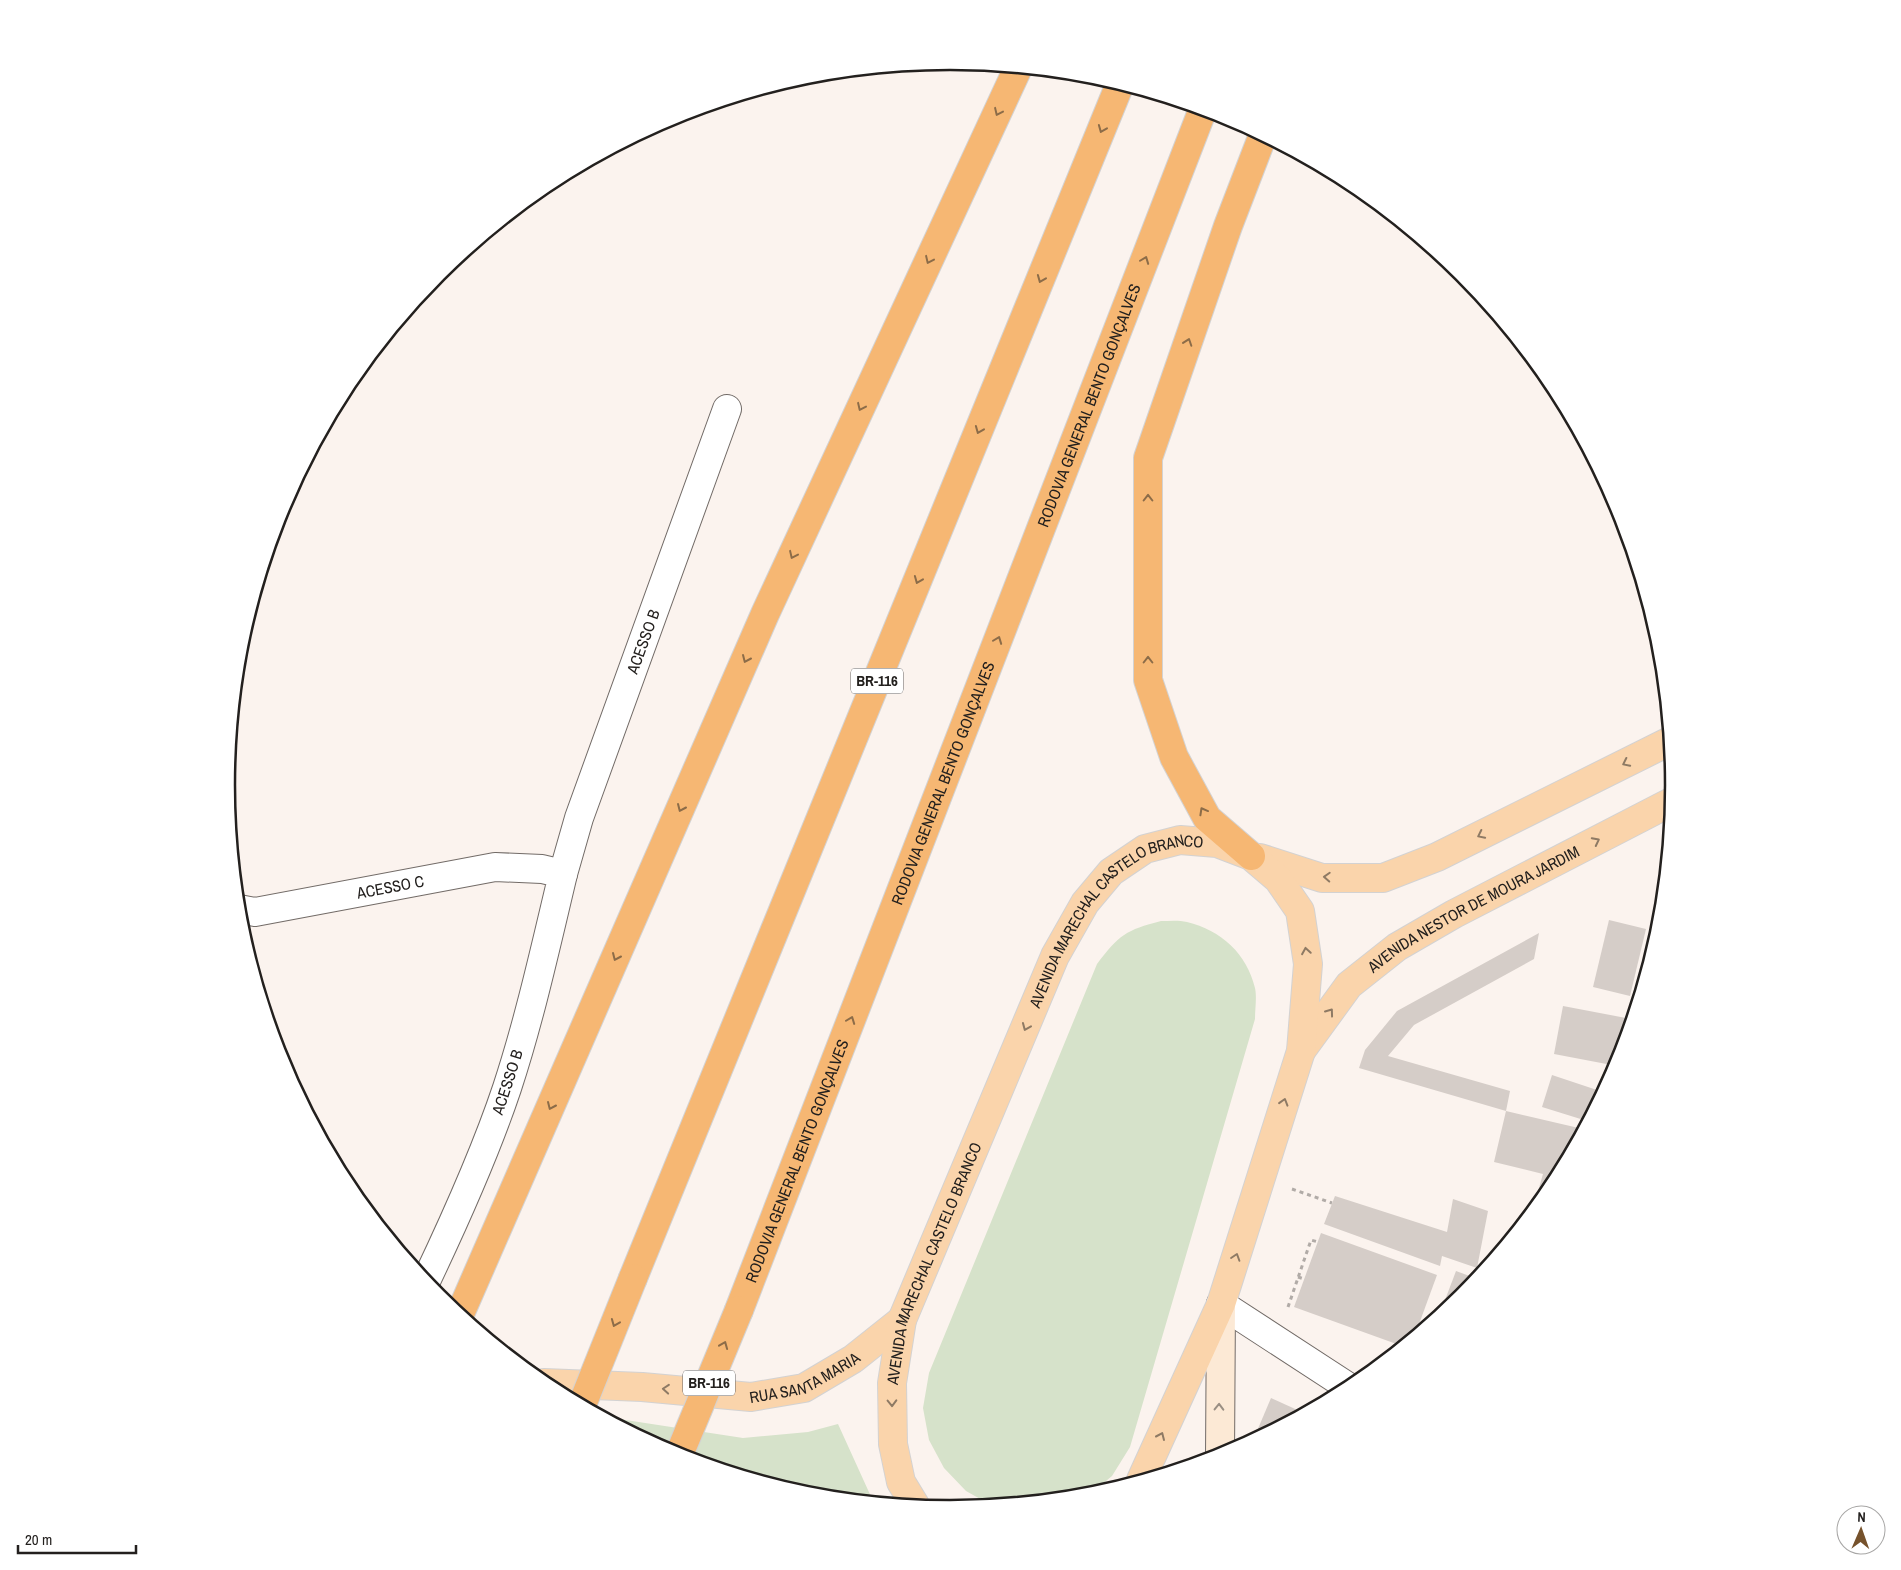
<svg xmlns="http://www.w3.org/2000/svg" width="1901" height="1570" font-family="'Archivo Narrow',sans-serif">
<style>
.green{fill:#d6e2ca}
.building{fill:#d5cdc8}
.lines{fill:none;stroke-linecap:round;stroke-linejoin:round}
.minor-casing{stroke:#726b67;stroke-width:30}
.secondary-casing{stroke:#726b67;stroke-width:30}
.primary-casing{stroke:#d3d2d2;stroke-width:30}
.motorway-casing{stroke:#d3d2d2;stroke-width:30}
.path{stroke:#b1aba7;stroke-width:3;stroke-dasharray:4 4;stroke-linecap:butt}
.minor{stroke:#fff;stroke-width:28}
.secondary{stroke:#fce9d5;stroke-width:28}
.primary{stroke:#fad4ab;stroke-width:28}
.motorway{stroke:#f6b773;stroke-width:28}
.motorway-bridge-casing{stroke:#d3d2d2;stroke-width:30;stroke-linecap:butt}
.motorway-bridge{stroke:#f6b773;stroke-width:28}
.oneway{stroke:#8c6c48}
.oneway2{stroke:#8e7a64}
.oneway3{stroke:#9a8f83}
.labels{text-anchor:middle;stroke-width:4.5;stroke-linejoin:round;paint-order:stroke}
.shield{fill:#fff;stroke:#656362;stroke-width:1}
.shield-label{font-size:15px;font-weight:bold;fill:#23201e}
.street-label{font-size:16px;fill:#23201e;stroke:#fff}
.rim{fill:none;stroke:#23201e;stroke-width:2.5}
</style>
<rect width="100%" height="100%" fill="#fbf3ee"/>
<g class="green">
<path d="M 1161,921 C 1169,921 1179,920 1187,922 C 1221,930 1247,954 1255,988 C 1257,997 1255,1009 1255,1019 L 1130,1447 L 1112,1476 L 1089,1495 L 991,1505 L 966,1491 L 944,1468 L 929,1440 L 923,1408 L 929,1373 L 1097,964 C 1119,935 1126,930 1161,921 Z"/>
<path d="M 606,1417 L 743,1438 L 808,1432 L 838,1424 L 873,1501 L 854,1499 L 673,1454 Z"/>
</g>
<g class="building">
<path d="M 1609,920 L 1646,929 L 1630,996 L 1593,987 Z"/>
<path d="M 1539,933 L 1534,959 L 1414,1025 L 1388,1056 L 1510,1091 L 1506,1111 L 1359,1068 L 1365,1050 L 1397,1011 Z"/>
<path d="M 1563,1006 L 1626,1018 L 1617,1066 L 1554,1054 Z"/>
<path d="M 1552,1075 L 1603,1092 L 1587,1121 L 1542,1107 Z"/>
<path d="M 1506,1111 L 1583,1129 L 1558,1177 L 1548,1175 L 1557,1178 L 1552,1187 L 1532,1212 L 1543,1174 L 1494,1162 Z"/>
<path d="M 1335,1196 L 1447,1232 L 1453,1199 L 1488,1211 L 1477,1268 L 1442,1256 L 1440,1266 L 1324,1224 Z"/>
<path d="M 1321,1233 L 1437,1275 L 1415,1335 L 1402,1346 L 1294,1307 Z"/>
<path d="M 1456,1271 L 1475,1278 L 1474,1282 L 1462,1297 L 1439,1316 Z"/>
<path d="M 1271,1398 L 1304,1413 L 1257,1438 L 1257,1431 Z"/>
</g>
<g class="lines">
<g class="minor-casing">
<g id="minor">
<path id="s1" d="M 563,874 L 579,818 L 727,409"/>
<path id="s2" d="M 239,909 L 255,912 L 495,867 L 542,869 L 563,874 C 546,945 530,1018 507,1088 C 485,1154 456,1218 426,1281"/>
<path d="M 1221,1304 L 1350,1388"/>
</g>
</g>
<g class="secondary-casing">
<path id="secondary" d="M 1220,1456 L 1221,1304"/>
</g>
<g class="primary-casing">
<g id="primary">
<path d="M 1260,858 L 1322,878 L 1383,878 L 1437,857 L 1670,741"/>
<path id="s3" d="M 1301,1051 L 1349,985 L 1397,947 L 1454,914 L 1673,801"/>
<path id="s4" d="M 544,1383 L 642,1387 L 751,1397 L 804,1388 L 853,1359 L 902,1320"/>
<path id="s5" d="M 915,1505 L 901,1482 L 893,1444 L 892,1383 L 902,1320 L 1055,956 L 1085,903 L 1111,872 L 1145,849 L 1180,840 L 1217,843 L 1251,856 L 1278,879 L 1300,911 L 1308,964 L 1301,1051 L 1221,1304 L 1141,1480"/>
</g>
</g>
<g class="motorway-casing">
<g id="motorway">
<path d="M 1251,856 L 1207,818 L 1174,757 L 1148,680 L 1148,458 L 1228,226 L 1263,135"/>
<path d="M 633,1278 L 1120,84"/>
<path id="s6" d="M 739,1310 L 1203,109"/>
<path d="M 460,1314 L 765,614 L 1018,68"/>
</g>
</g>
<g class="path">
<path d="M 1292,1189 L 1332,1203"/>
<path d="M 1298,1277 L 1304,1279"/>
<path d="M 1288,1307 L 1311,1240 L 1318,1242"/>
</g>
<use href="#minor" class="minor"/>
<use href="#secondary" class="secondary"/>
<use href="#primary" class="primary"/>
<use href="#motorway" class="motorway"/>
<g class="motorway-bridge-casing">
<g id="motorway-bridge">
<path d="M 582,1405 L 633,1278"/>
<path d="M 679,1455 L 739,1310"/>
</g>
</g>
<use href="#motorway-bridge" class="motorway-bridge"/>
</g>
<defs><path id="oneway-chevron" d="M-2-3.5L2.5 0L-2 3.5" fill="none" stroke-width="1.6" stroke-linecap="round" stroke-linejoin="round" transform="scale(1.25)"/></defs>
<g class="oneway">
<use href="#oneway-chevron" transform="translate(998 112) rotate(115)"/>
<use href="#oneway-chevron" transform="translate(1102 129) rotate(112)"/>
<use href="#oneway-chevron" transform="translate(929 260) rotate(115)"/>
<use href="#oneway-chevron" transform="translate(1145 260) rotate(-69)"/>
<use href="#oneway-chevron" transform="translate(1041 279) rotate(112)"/>
<use href="#oneway-chevron" transform="translate(1188 342) rotate(-71)"/>
<use href="#oneway-chevron" transform="translate(861 407) rotate(115)"/>
<use href="#oneway-chevron" transform="translate(979 430) rotate(112)"/>
<use href="#oneway-chevron" transform="translate(1148 498) rotate(-90)"/>
<use href="#oneway-chevron" transform="translate(793 555) rotate(115)"/>
<use href="#oneway-chevron" transform="translate(918 580) rotate(112)"/>
<use href="#oneway-chevron" transform="translate(998 640) rotate(-69)"/>
<use href="#oneway-chevron" transform="translate(746 659) rotate(114)"/>
<use href="#oneway-chevron" transform="translate(1148 660) rotate(-90)"/>
<use href="#oneway-chevron" transform="translate(681 808) rotate(114)"/>
<use href="#oneway-chevron" transform="translate(1203 811) rotate(-119)"/>
<use href="#oneway-chevron" transform="translate(616 957) rotate(114)"/>
<use href="#oneway-chevron" transform="translate(851 1020) rotate(-69)"/>
<use href="#oneway-chevron" transform="translate(551 1106) rotate(114)"/>
<use href="#oneway-chevron" transform="translate(615 1323) rotate(112)"/>
<use href="#oneway-chevron" transform="translate(724 1345) rotate(-68)"/>
</g>
<g class="oneway2">
<use href="#oneway-chevron" transform="translate(1626 763) rotate(154)"/>
<use href="#oneway-chevron" transform="translate(1481 835) rotate(154)"/>
<use href="#oneway-chevron" transform="translate(1596 841) rotate(-27)"/>
<use href="#oneway-chevron" transform="translate(1327 877) rotate(-177)"/>
<use href="#oneway-chevron" transform="translate(1306 951) rotate(-99)"/>
<use href="#oneway-chevron" transform="translate(1330 1012) rotate(-54)"/>
<use href="#oneway-chevron" transform="translate(1026 1027) rotate(113)"/>
<use href="#oneway-chevron" transform="translate(1284 1102) rotate(-73)"/>
<use href="#oneway-chevron" transform="translate(1236 1257) rotate(-72)"/>
<use href="#oneway-chevron" transform="translate(666 1389) rotate(-175)"/>
<use href="#oneway-chevron" transform="translate(892 1403) rotate(89)"/>
<use href="#oneway-chevron" transform="translate(1161 1436) rotate(-66)"/>
</g>
<use class="oneway3" href="#oneway-chevron" transform="translate(1219 1407) rotate(-89)"/>
<g class="labels">
<g class="shield">
<rect x="851" y="668.5" width="52" height="25" rx="4"/>
<rect x="683" y="1370.5" width="52" height="25" rx="4"/>
</g>
<g class="shield-label">
<text x="877" y="686">BR-116</text>
<text x="709" y="1388">BR-116</text>
</g>
<g class="street-label">
<text dy="6" stroke="none"><textPath href="#s6" startOffset="970">RODOVIA GENERAL BENTO GONÇALVES</textPath></text>
<text dy="6" stroke="none"><textPath href="#s1" startOffset="246">ACESSO B</textPath></text>
<text dy="6" stroke="none"><textPath href="#s6" startOffset="565">RODOVIA GENERAL BENTO GONÇALVES</textPath></text>
<text dy="6" stroke="none"><textPath href="#s2" startOffset="154">ACESSO C</textPath></text>
<text dy="6" stroke="none"><textPath href="#s3" startOffset="228">AVENIDA NESTOR DE MOURA JARDIM</textPath></text>
<text dy="6" stroke="none"><textPath href="#s5" startOffset="659">AVENIDA MARECHAL CASTELO BRANCO</textPath></text>
<text transform="translate(507 1082) rotate(-72)" y="6">ACESSO B</text>
<text dy="6" stroke="none"><textPath href="#s6" startOffset="160">RODOVIA GENERAL BENTO GONÇALVES</textPath></text>
<text dy="6" stroke="none"><textPath href="#s5" startOffset="254">AVENIDA MARECHAL CASTELO BRANCO</textPath></text>
<text dy="6" stroke="none"><textPath href="#s4" startOffset="265">RUA SANTA MARIA</textPath></text>
</g>
</g>
<path d="M0 0H1901V1570H0ZM235 785a715 715 0 1 1 1430 0a715 715 0 1 1-1430 0Z" fill="#fff" fill-rule="evenodd"/>
<path class="rim" d="M235 785a715 715 0 1 1 1430 0a715 715 0 1 1-1430 0Z"/>
<g transform="translate(1861 1530) rotate(2)"><circle r="24" fill="#ffffff" stroke="#a7a6a5"/>
<path d="M0-4L9 19L0 12L-9 19Z" fill="#76522c"/>
<text y="-8" font-size="14" font-weight="bold" text-anchor="middle" fill="#23201e">N</text>
</g>
<path d="M18 1545v8h118v-8" fill="none" stroke="#23201e" stroke-width="2.5"/>
<text x="25" y="1545" font-size="15" fill="#23201e" stroke="#ffffff" stroke-width="4" paint-order="stroke">20 m</text>
</svg>
